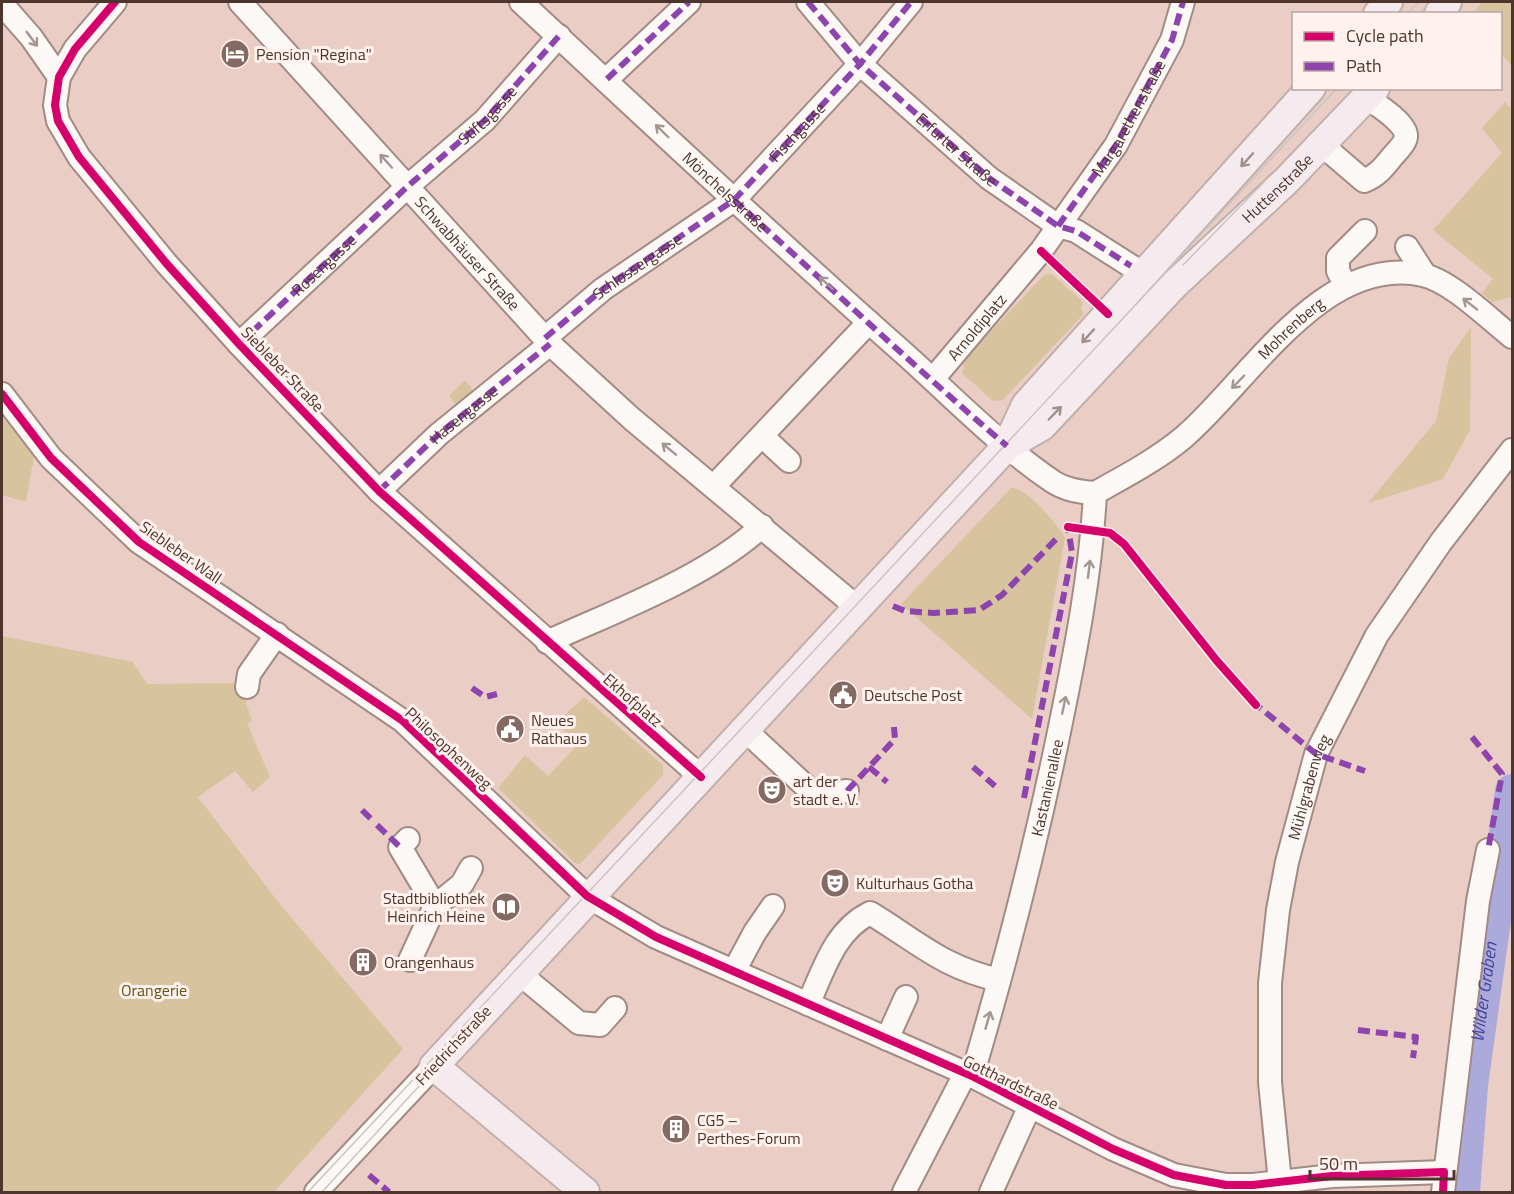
<svg xmlns="http://www.w3.org/2000/svg" width="1514" height="1194" font-family="'Titillium Web',sans-serif">
<style>
.green{fill:#d7c49e}
.lines{fill:none;stroke-linecap:round;stroke-linejoin:round}
.river{stroke:#acaadb;stroke-width:34}
.minor-casing{stroke:#a28b84;stroke-width:26}
.major-casing{stroke:#c0afaa;stroke-width:32}
.minor{stroke:#fcf8f6;stroke-width:22}
.major{stroke:#f5ebee;stroke-width:28}
.tram{stroke:#cbc4c2;stroke-width:1.5}
.quiet{stroke:#8e44ad;stroke-width:6;stroke-dasharray:12 6;stroke-linecap:butt}
.cycleway-casing{stroke:#fff1ed;stroke-width:11}
.cycleway{stroke:#d6006c;stroke-width:8}
.oneway{stroke:#a49691}
.oneway2{stroke:#a1908d}
.labels{text-anchor:middle;stroke-width:6;stroke-linejoin:round;paint-order:stroke}
.poi-label{font-size:16px;fill:#4d342c;stroke:#fff1ed;text-anchor:start}
.street-label{font-size:16px;fill:#4d342c;stroke:#fff1ed}
.park-label{font-size:16px;fill:#625615;stroke:#fff1ed}
.water-label{font-size:18px;font-style:italic;fill:#41439a;stroke:#fff1ed}
</style>
<rect width="100%" height="100%" fill="#eacec5"/>
<g class="green">
<path d="M 1482,2 L 1512,2 L 1512,66 L 1501,54 L 1500,14 L 1473,13 Z"/>
<path d="M 1505,102 L 1512,109 L 1512,297 L 1492,302 L 1482,293 L 1493,279 L 1433,230 L 1502,153 L 1482,128 Z"/>
<path d="M 1052,274 L 1083,302 L 1081,308 L 1084,314 L 1003,400 L 993,401 L 962,373 L 964,367 L 962,362 L 1044,275 Z"/>
<path d="M 1471,327 L 1470,430 L 1443,479 L 1368,503 L 1436,421 L 1449,358 Z"/>
<path d="M 465,380 L 475,393 L 459,408 L 449,396 Z"/>
<path d="M 2,416 L 34,456 L 26,502 L 2,495 Z"/>
<path d="M 1011,488 C 1027,487 1058,525 1065,538 L 1032,719 L 901,604 Z"/>
<path d="M 2,636 L 133,662 L 147,684 L 233,683 L 237,694 L 243,693 L 252,721 L 247,723 L 270,777 L 253,792 L 235,771 L 198,797 L 279,903 L 403,1049 L 274,1192 L 2,1192 Z"/>
<path d="M 584,697 L 663,765 L 663,775 L 580,864 L 576,864 L 498,788 L 525,755 L 548,776 L 578,744 L 556,723 Z"/>
</g>
<g class="lines">
<path class="river" id="s1" d="M 1463,1192 L 1471,1085 L 1512,791"/>
<g class="minor-casing">
<g id="minor">
<path d="M 115,2 L 75,49 L 59,77 L 55,105 L 58,121 L 79,157 L 166,263 L 239,344 L 379,491 L 701,777"/>
<path id="s2" d="M 240,2 L 550,344 L 632,419 L 858,608"/>
<path id="s3" d="M 521,2 C 646,118 770,235 898,348 C 949,393 995,442 1052,481 C 1065,490 1080,492 1095,493"/>
<path id="s4" d="M 808,2 L 860,64 L 989,178 L 1058,226 L 1076,231 L 1131,266"/>
<path d="M 2,4 L 31,37 L 59,77"/>
<path d="M 607,79 L 689,2"/>
<path d="M 1322,145 L 1364,181 C 1377,176 1384,167 1392,157 C 1396,152 1405,144 1406,137 C 1408,124 1376,104 1367,98"/>
<path d="M 1407,247 L 1425,275"/>
<path d="M 1346,286 L 1338,271 L 1338,258 L 1365,231"/>
<path id="s5" d="M 545,338 L 603,289 L 734,200 L 860,64 L 911,2"/>
<path d="M 239,344 L 408,186 L 485,120 L 559,36"/>
<path id="s6" d="M 933,379 L 1041,251 L 1116,145 L 1172,40 L 1183,2"/>
<path d="M 2,394 L 51,458 L 139,542 L 403,721 L 587,896 L 656,937 L 972,1076 L 1113,1149 L 1174,1175 L 1226,1185 L 1253,1185 L 1332,1176 L 1444,1172"/>
<path d="M 762,436 L 789,461"/>
<path d="M 714,486 L 869,322"/>
<path id="s7" d="M 379,491 L 439,434 L 550,344"/>
<path id="s8" d="M 1095,493 C 1124,477 1158,459 1184,437 C 1249,381 1323,253 1423,275 C 1451,281 1489,319 1512,337"/>
<path d="M 547,642 C 615,611 707,577 762,526"/>
<path d="M 247,687 L 249,674 L 277,634"/>
<path d="M 745,730 L 815,795 L 847,791"/>
<path d="M 408,839 L 400,847 L 435,906"/>
<path d="M 410,960 L 435,906 L 462,884 L 471,868"/>
<path d="M 734,971 L 755,932 L 773,906"/>
<path d="M 520,974 L 579,1023 L 600,1025 L 615,1008"/>
<path d="M 808,1004 C 824,970 834,931 870,913 C 918,942 942,967 999,980"/>
<path d="M 887,1039 L 906,997"/>
<path id="s9" d="M 972,1076 C 1006,961 1036,845 1060,727 C 1076,649 1091,573 1095,493"/>
<path d="M 316,1192 L 434,1066"/>
<path d="M 904,1192 L 965,1074"/>
<path d="M 991,1192 L 1030,1106"/>
<path id="s10" d="M 1281,1192 L 1270,1082 L 1270,983 L 1278,910 L 1287,862 L 1316,754 L 1377,635 L 1441,542 L 1512,450"/>
<path d="M 1443,1192 L 1478,901 L 1488,850"/>
</g>
</g>
<g class="major-casing">
<g id="major">
<path d="M 1378,14 L 1388,2"/>
<path d="M 1439,14 L 1447,2"/>
<path id="s11" d="M 1007,446 L 1042,426 L 1175,284 L 1287,180 L 1375,88"/>
<path d="M 585,1192 L 434,1066 L 1007,446 L 1026,405 L 1311,88"/>
</g>
</g>
<use href="#minor" class="minor"/>
<use href="#major" class="major"/>
<g class="tram">
<path d="M 1407,14 L 1418,2"/>
<path d="M 1419,14 L 1430,2"/>
<path d="M 1183,265 L 1265,181"/>
<path d="M 308,1192 L 741,729 C 939,515 1137,301 1337,88"/>
<path d="M 322,1192 L 431,1073"/>
</g>
<g class="quiet">
<path d="M 808,2 L 860,64 L 989,178 L 1058,226 L 1076,231 L 1131,266"/>
<path d="M 607,79 L 689,2"/>
<path d="M 734,200 C 825,282 914,367 1007,446"/>
<path id="s12" d="M 1058,226 L 1116,145 L 1172,40 L 1183,2"/>
<path d="M 545,338 L 603,289 L 734,200 L 860,64 L 911,2"/>
<path id="s13" d="M 239,344 L 408,186 L 485,120 L 559,36"/>
<path d="M 379,491 L 439,434 L 550,344"/>
<path d="M 893,606 L 905,611 L 934,613 L 979,610 L 1002,595 L 1059,536"/>
<path d="M 472,688 L 485,697 L 497,694"/>
<path d="M 1252,701 L 1316,754 L 1365,771"/>
<path d="M 1472,737 L 1502,774 L 1488,850"/>
<path d="M 869,767 L 887,782"/>
<path d="M 973,767 L 995,786"/>
<path d="M 847,791 L 895,739 L 894,727"/>
<path d="M 1024,798 L 1072,553 L 1068,527 L 1073,528"/>
<path d="M 362,810 L 373,821"/>
<path d="M 377,825 L 400,847"/>
<path d="M 1358,1030 L 1416,1037 L 1413,1058"/>
<path d="M 369,1175 L 389,1192"/>
</g>
<g class="cycleway-casing">
<g id="cycleway">
<path d="M 115,2 L 75,49 L 59,77 L 55,105 L 58,121 L 79,157 L 166,263 L 239,344 L 379,491 L 701,777"/>
<path d="M 1041,251 L 1108,314"/>
<path d="M 2,394 L 51,458 L 139,542 L 403,721 L 587,896 L 656,937 L 972,1076 L 1113,1149 L 1174,1175 L 1226,1185 L 1253,1185 L 1332,1176 L 1444,1172 L 1443,1192"/>
<path d="M 1068,527 L 1110,533 L 1124,544 L 1217,661 L 1256,705"/>
</g>
</g>
<use href="#cycleway" class="cycleway"/>
</g>
<defs><path id="oneway-shaft" d="M-6 0H5M1.5-3L5.5 0L1.5 3" fill="none" stroke-width="1.6" stroke-linecap="round" stroke-linejoin="round" transform="scale(1.5)"/></defs>
<g class="oneway">
<use href="#oneway-shaft" transform="translate(32 39) rotate(53)"/>
<use href="#oneway-shaft" transform="translate(662 131) rotate(-136)"/>
<use href="#oneway-shaft" transform="translate(386 161) rotate(-132)"/>
<use href="#oneway-shaft" transform="translate(826 283) rotate(-138)"/>
<use href="#oneway-shaft" transform="translate(1470 304) rotate(-142)"/>
<use href="#oneway-shaft" transform="translate(1238 382) rotate(134)"/>
<use href="#oneway-shaft" transform="translate(669 449) rotate(-141)"/>
<use href="#oneway-shaft" transform="translate(1089 569) rotate(-83)"/>
<use href="#oneway-shaft" transform="translate(1064 705) rotate(-78)"/>
<use href="#oneway-shaft" transform="translate(988 1020) rotate(-74)"/>
</g>
<g class="oneway2">
<use href="#oneway-shaft" transform="translate(1247 160) rotate(132)"/>
<use href="#oneway-shaft" transform="translate(1088 336) rotate(132)"/>
<use href="#oneway-shaft" transform="translate(1055 413) rotate(-46)"/>
</g>
<defs>
<g id="hotel-disc" transform="scale(1.5)"><circle r="9.5" fill="#846a62" stroke="#fff1ed"/><path d="M-6-4.5h1.5V1H6V5H4.5V3h-9V5H-6ZM-4 0a1.8 1.8 0 1 1 3.6 0ZM.5 0V-2.5h3Q6-2.5 6 0Z" fill="#fff"/></g>
<g id="civic-disc" transform="scale(1.5)"><circle r="9.5" fill="#846a62" stroke="#fff1ed"/><path d="M-.6-6.5H3V-4.5H.6V-3L4-1V1h2V6H-6V1h2V-1L-.6-3ZM-1.2 2.5V6h2.4V2.5Z" fill="#fff"/></g>
<g id="theatre-disc" transform="scale(1.5)"><circle r="9.5" fill="#846a62" stroke="#fff1ed"/><path d="M-5-5.5Q0-4 5-5.5V0Q5 5 0 6Q-5 5-5 0ZM-3.3-2.5H-1v1.5H-3.3ZM1-2.5H3.3v1.5H1ZM-2.8 1Q0 5.5 2.8 1Z" fill="#fff"/></g>
<g id="library-disc" transform="scale(1.5)"><circle r="9.5" fill="#846a62" stroke="#fff1ed"/><path d="M-6-4Q-3-5.5-.7-3.5V5Q-3 3-6 4ZM6-4Q3-5.5 .7-3.5V5Q3 3 6 4Z" fill="#fff"/></g>
<g id="building-disc" transform="scale(1.5)"><circle r="9.5" fill="#846a62" stroke="#fff1ed"/><path d="M-4-6H4V6H1V3H-1V6H-4ZM-2.5-4.3h1.7v1.8h-1.7ZM.8-4.3h1.7v1.8H.8ZM-2.5-1h1.7V.8h-1.7ZM.8-1h1.7V.8H.8Z" fill="#fff"/></g>
</defs>
<g fill-rule="evenodd">
<use href="#hotel-disc" x="235" y="54"/>
<use href="#civic-disc" x="843" y="695"/>
<use href="#civic-disc" x="510" y="729"/>
<use href="#theatre-disc" x="772" y="790"/>
<use href="#theatre-disc" x="835" y="883"/>
<use href="#library-disc" x="506" y="907"/>
<use href="#building-disc" x="363" y="962"/>
<use href="#building-disc" x="676" y="1129"/>
</g>
<g class="labels">
<g class="poi-label">
<text x="256" y="60">Pension "Regina"</text>
<text x="864" y="701">Deutsche Post</text>
<text x="531" y="726">Neues<tspan x="531" dy="18">Rathaus</tspan></text>
<text x="793" y="787">art der<tspan x="793" dy="18">stadt e. V.</tspan></text>
<text x="856" y="889">Kulturhaus Gotha</text>
<text x="485" y="904" text-anchor="end">Stadtbibliothek<tspan x="485" dy="18">Heinrich Heine</tspan></text>
<text x="384" y="968">Orangenhaus</text>
<text x="697" y="1126">CG5 –<tspan x="697" dy="18">Perthes-Forum</tspan></text>
</g>
<g class="street-label">
<text dy="6" stroke="none"><textPath href="#s13" startOffset="338">Stiftsgasse</textPath></text>
<text dy="6" stroke="none"><textPath href="#s12" startOffset="129">Margarethenstraße</textPath></text>
<text dy="6" stroke="none"><textPath href="#s5" startOffset="327">Fischgasse</textPath></text>
<text dy="6" stroke="none"><textPath href="#s4" startOffset="210">Erfurter Straße</textPath></text>
<text dy="6" stroke="none"><textPath href="#s11" startOffset="375">Huttenstraße</textPath></text>
<text dy="6" stroke="none"><textPath href="#s3" startOffset="279">Mönchelsstraße</textPath></text>
<text dy="6" stroke="none"><textPath href="#s2" startOffset="339">Schwabhäuser Straße</textPath></text>
<text dy="6" stroke="none"><textPath href="#s13" startOffset="116">Rosengasse</textPath></text>
<text dy="6" stroke="none"><textPath href="#s5" startOffset="117">Schlossergasse</textPath></text>
<text dy="6" stroke="none"><textPath href="#s6" startOffset="68">Arnoldiplatz</textPath></text>
<text dy="6" stroke="none"><textPath href="#s8" startOffset="258">Mohrenberg</textPath></text>
<text transform="translate(283 369) rotate(46)" y="6">Siebleber Straße</text>
<text dy="6" stroke="none"><textPath href="#s7" startOffset="114">Hasengasse</textPath></text>
<text transform="translate(181 552) rotate(35)" y="6">Siebleber Wall</text>
<text transform="translate(633 700) rotate(41)" y="6">Ekhofplatz</text>
<text transform="translate(449 748) rotate(43)" y="6">Philosophenweg</text>
<text dy="6" stroke="none"><textPath href="#s9" startOffset="298">Kastanienallee</textPath></text>
<text dy="6" stroke="none"><textPath href="#s10" startOffset="410">Mühlgrabenweg</textPath></text>
<text transform="translate(453 1045) rotate(-47)" y="6">Friedrichstraße</text>
<text transform="translate(1011 1082) rotate(26)" y="6">Gotthardstraße</text>
</g>
<g class="park-label">
<text x="154" y="996">Orangerie</text>
</g>
<g class="water-label">
<text dy="6" stroke="none"><textPath href="#s1" startOffset="201">Wilder Graben</textPath></text>
</g>
</g>
<rect width="1514" height="1194" fill="none" stroke="#4d342c" stroke-width="6"/>
<rect x="1292" y="12" width="210" height="78" fill="#fff1ed" stroke="#b8a5a0" stroke-width="1.5"/>
<rect x="1304" y="32" width="30" height="9" fill="#d6006c" stroke="#b8a5a0" stroke-width="1.5"/>
<text x="1346" y="42" font-size="18" fill="#4d342c">Cycle path</text>
<rect x="1304" y="62" width="30" height="9" fill="#8e44ad" stroke="#b8a5a0" stroke-width="1.5"/>
<text x="1346" y="72" font-size="18" fill="#4d342c">Path</text>
<path d="M1310 1170v9h144v-9" fill="none" stroke="#4d342c" stroke-width="3"/>
<text x="1319" y="1170" font-size="18" fill="#4d342c" stroke="#fff1ed" stroke-width="4.5" paint-order="stroke">50 m</text>
</svg>
